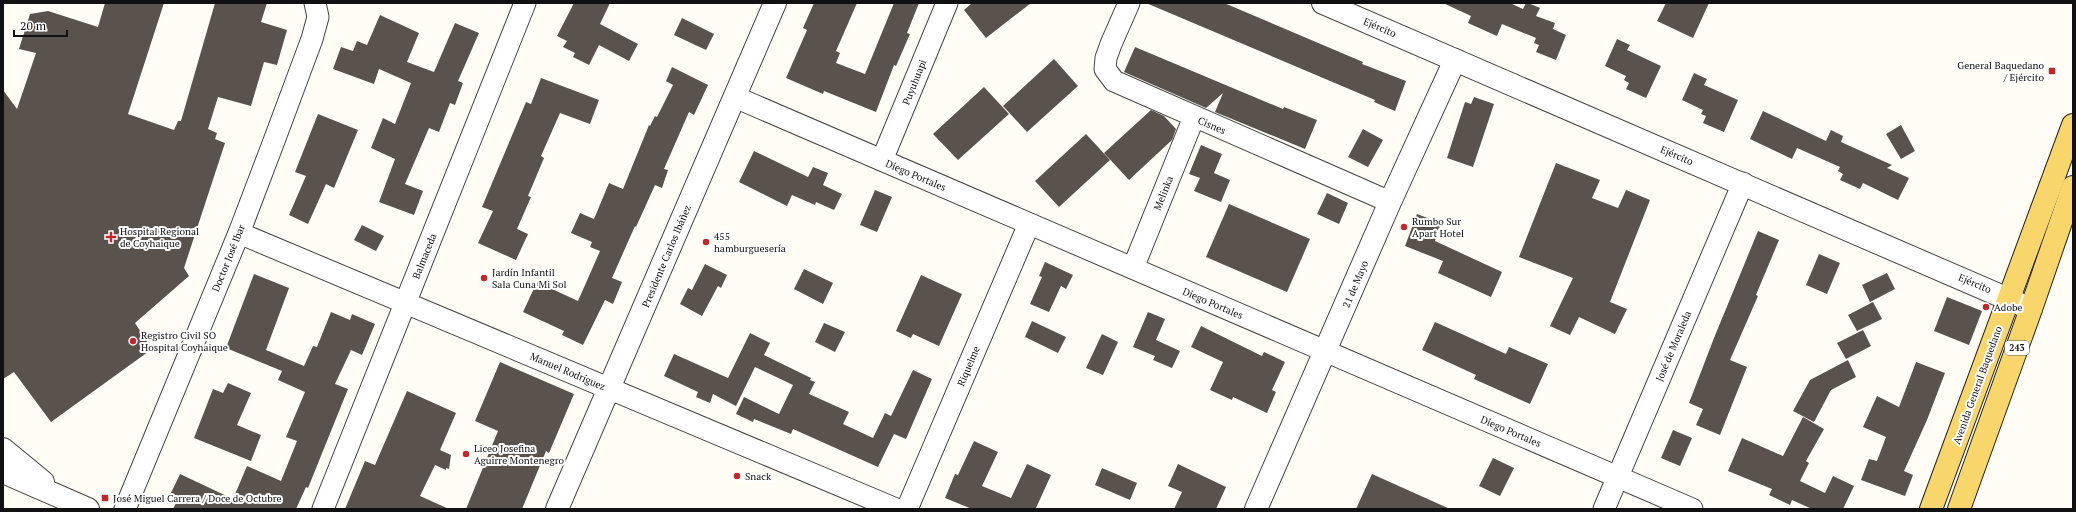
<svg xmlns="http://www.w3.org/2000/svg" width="2076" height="512" font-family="'PT Serif',serif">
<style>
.building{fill:#5a524d}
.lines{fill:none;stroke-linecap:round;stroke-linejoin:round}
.minor-casing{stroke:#444;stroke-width:23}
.tertiary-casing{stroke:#444;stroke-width:24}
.primary-casing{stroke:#222;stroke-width:24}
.minor{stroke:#fff;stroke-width:21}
.tertiary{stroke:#fff;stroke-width:22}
.primary{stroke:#f9d66b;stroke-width:22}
.poi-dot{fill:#c4262e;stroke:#fff;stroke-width:1.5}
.labels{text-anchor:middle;stroke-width:4;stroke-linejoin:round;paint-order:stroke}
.shield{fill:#fff;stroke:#585858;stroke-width:1}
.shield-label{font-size:9px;font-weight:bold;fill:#111}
.street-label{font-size:10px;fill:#111;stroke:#fff}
.poi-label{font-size:10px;fill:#111;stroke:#fff;text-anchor:start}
</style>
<rect width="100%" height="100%" fill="#fffdf5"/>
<g class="building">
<path d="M 105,3 L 164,3 L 128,114 L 174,130 L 178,121 L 181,121 L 215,3 L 267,3 L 261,22 L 287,30 L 277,65 L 264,62 L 251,106 L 218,97 L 208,129 L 217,133 L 215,139 L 225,143 L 184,268 L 189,276 L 135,323 L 152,349 L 51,422 L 14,372 L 3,379 L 3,90 L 17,109 L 36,53 L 19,49 L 30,14 L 48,11 L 98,27 Z"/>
<path d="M 574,3 L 610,3 L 600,24 L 638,44 L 629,61 L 599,45 L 589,65 L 573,57 L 575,53 L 563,47 L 567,41 L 557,36 Z"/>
<path d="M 814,3 L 857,3 L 836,51 L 840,53 L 836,63 L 865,74 L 894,3 L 919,3 L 907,33 L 910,34 L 896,66 L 894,65 L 876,112 L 824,91 L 823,94 L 786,78 L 807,30 L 803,28 Z"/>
<path d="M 972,3 L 1031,3 L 986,38 L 964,10 Z"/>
<path d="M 1146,3 L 1224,3 L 1363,62 L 1362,64 L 1406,81 L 1395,111 L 1374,102 L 1375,100 Z"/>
<path d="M 1443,3 L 1510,3 L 1523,9 L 1526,3 L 1528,3 L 1540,8 L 1536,16 L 1555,23 L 1553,29 L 1566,35 L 1556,60 L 1536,52 L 1539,45 L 1534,43 L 1536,38 L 1502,24 L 1497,36 L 1468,23 L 1471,16 Z"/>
<path d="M 1666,3 L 1709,3 L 1693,38 L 1657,21 Z"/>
<path d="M 380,15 L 419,33 L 407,62 L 434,72 L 455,23 L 479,33 L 458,81 L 463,83 L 455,105 L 450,103 L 439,132 L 429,128 L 405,184 L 423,191 L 414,215 L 379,202 L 395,159 L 371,148 L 383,118 L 395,124 L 411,83 L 379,69 L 374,84 L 333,69 L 341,47 L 353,51 L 357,41 L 367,45 Z"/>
<path d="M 682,18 L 714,34 L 706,50 L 674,35 Z"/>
<path d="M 1617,39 L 1630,45 L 1627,50 L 1661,66 L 1646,98 L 1626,89 L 1629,83 L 1624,80 L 1626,76 L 1605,66 Z"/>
<path d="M 1135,47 L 1283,109 L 1284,107 L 1317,120 L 1305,149 L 1215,112 L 1223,93 L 1206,108 L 1124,72 Z"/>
<path d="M 1054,59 L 1078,86 L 1027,132 L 1003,106 Z"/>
<path d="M 672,67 L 708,85 L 694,115 L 689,112 L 664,169 L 668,170 L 662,188 L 655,185 L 636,227 L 635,226 L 612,278 L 622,282 L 613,304 L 605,300 L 583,345 L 562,335 L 564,331 L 523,312 L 537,282 L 578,301 L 600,251 L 590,247 L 592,242 L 571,233 L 580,213 L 594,219 L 609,183 L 623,189 L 649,125 L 650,126 L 655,116 L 657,117 L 673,85 L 666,81 Z"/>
<path d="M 1694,73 L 1707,79 L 1704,85 L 1738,100 L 1724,132 L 1703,123 L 1706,116 L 1701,114 L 1703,110 L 1682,100 Z"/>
<path d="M 541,78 L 599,100 L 590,124 L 560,113 L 541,156 L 544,158 L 528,196 L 531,197 L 517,229 L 528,234 L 516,260 L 478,243 L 493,211 L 482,207 L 526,102 L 531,104 Z"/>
<path d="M 984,87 L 1009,114 L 958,160 L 933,134 Z"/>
<path d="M 1474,97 L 1494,104 L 1473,167 L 1447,158 L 1465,102 L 1471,104 Z"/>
<path d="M 1151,110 L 1164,116 L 1176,129 L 1172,140 L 1129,180 L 1104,153 Z"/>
<path d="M 1763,111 L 1826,141 L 1831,130 L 1843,136 L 1841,142 L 1892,165 L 1887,168 L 1909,178 L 1898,200 L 1863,183 L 1860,189 L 1840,180 L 1843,174 L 1838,171 L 1840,167 L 1797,148 L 1792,159 L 1750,139 Z"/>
<path d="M 318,114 L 358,130 L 334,188 L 326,184 L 308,224 L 289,215 L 306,176 L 295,172 Z"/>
<path d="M 1901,125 L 1915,151 L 1901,159 L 1886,134 Z"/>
<path d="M 1363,129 L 1383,140 L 1368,167 L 1348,157 Z"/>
<path d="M 1086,134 L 1110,160 L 1059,207 L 1035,181 Z"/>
<path d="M 1201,145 L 1222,154 L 1214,173 L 1230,180 L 1221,202 L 1194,191 L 1200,178 L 1189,174 Z"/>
<path d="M 754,151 L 808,177 L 813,167 L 828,173 L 823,185 L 842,194 L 834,210 L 816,202 L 815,205 L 792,195 L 787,206 L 739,182 Z"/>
<path d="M 1556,163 L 1600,180 L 1592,198 L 1618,208 L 1626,190 L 1650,200 L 1610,302 L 1627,309 L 1615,334 L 1579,317 L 1570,335 L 1550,326 L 1573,278 L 1519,257 Z"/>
<path d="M 875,190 L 892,197 L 877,232 L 860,225 Z"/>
<path d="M 1327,193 L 1348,203 L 1339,224 L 1317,214 Z"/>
<path d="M 1229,204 L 1310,239 L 1287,292 L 1206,257 Z"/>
<path d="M 1417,214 L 1441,223 L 1435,241 L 1502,272 L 1491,297 L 1438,273 L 1443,261 L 1405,246 Z"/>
<path d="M 362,225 L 384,236 L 376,251 L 354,240 Z"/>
<path d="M 1758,231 L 1779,240 L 1756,295 L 1758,296 L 1730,360 L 1747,367 L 1720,435 L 1696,425 L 1703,409 L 1689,403 L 1714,338 Z"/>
<path d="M 1819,254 L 1840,263 L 1827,294 L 1806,285 Z"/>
<path d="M 1045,262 L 1073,275 L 1066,289 L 1061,286 L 1049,312 L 1030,304 L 1042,277 L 1039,276 Z"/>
<path d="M 705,264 L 727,275 L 721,288 L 718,286 L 702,316 L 680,304 L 688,288 L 692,290 Z"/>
<path d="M 804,269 L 833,283 L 823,304 L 794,289 Z"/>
<path d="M 1887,273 L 1895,289 L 1870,302 L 1862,285 Z"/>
<path d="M 254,274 L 289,288 L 266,350 L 304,366 L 313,346 L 317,347 L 331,312 L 350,320 L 352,314 L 375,324 L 362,355 L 351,350 L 335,384 L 348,389 L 308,488 L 306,487 L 296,509 L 173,509 L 178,499 L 170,495 L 180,474 L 233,499 L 247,466 L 281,481 L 297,441 L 286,437 L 305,392 L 278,380 L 282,371 L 226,348 Z"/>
<path d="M 921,275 L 962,294 L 939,346 L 913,334 L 911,338 L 896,331 Z"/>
<path d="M 1947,297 L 1982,311 L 1969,345 L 1934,331 Z"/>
<path d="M 1873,302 L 1882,319 L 1857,331 L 1848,315 Z"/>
<path d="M 1148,312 L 1165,319 L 1156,340 L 1180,351 L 1172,368 L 1153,360 L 1155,356 L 1133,347 Z"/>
<path d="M 1032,321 L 1066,337 L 1058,353 L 1025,337 Z"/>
<path d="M 1435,322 L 1506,354 L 1509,347 L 1548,364 L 1530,404 L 1474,379 L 1476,375 L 1422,350 Z"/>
<path d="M 824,323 L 845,332 L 835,352 L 815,342 Z"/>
<path d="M 1201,326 L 1262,356 L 1264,352 L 1285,362 L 1272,390 L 1276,392 L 1267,413 L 1233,397 L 1232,400 L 1210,390 L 1223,362 L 1191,347 Z"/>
<path d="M 1863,330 L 1871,346 L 1846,359 L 1837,343 Z"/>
<path d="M 750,333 L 770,343 L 764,355 L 811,378 L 810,380 L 815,382 L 809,394 L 849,412 L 843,424 L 873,438 L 885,413 L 891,416 L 913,370 L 932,379 L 906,439 L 894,434 L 878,467 L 793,429 L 791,434 L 754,419 L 753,422 L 736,414 L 744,397 L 779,414 L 793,385 L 755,367 L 736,406 L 713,394 L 710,403 L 696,397 L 698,392 L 664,376 L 674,354 L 728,378 Z"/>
<path d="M 1102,334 L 1118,342 L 1103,375 L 1086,368 Z"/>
<path d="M 1848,360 L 1856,377 L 1831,390 L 1814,422 L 1793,411 L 1810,380 Z"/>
<path d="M 500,362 L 574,394 L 549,453 L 546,451 L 522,509 L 466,509 L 498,431 L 475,421 Z"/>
<path d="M 1916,362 L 1945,373 L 1927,420 L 1904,471 L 1913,475 L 1905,496 L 1861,480 L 1869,459 L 1877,461 L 1886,437 L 1863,427 L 1877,396 L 1899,407 Z"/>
<path d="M 228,383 L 251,393 L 237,425 L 261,435 L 251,461 L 194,438 L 213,389 L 223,393 Z"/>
<path d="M 407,391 L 456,413 L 440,450 L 451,455 L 449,469 L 446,468 L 446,470 L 435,465 L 420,496 L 449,509 L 345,509 L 365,461 L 375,465 Z"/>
<path d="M 1803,417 L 1824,429 L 1806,461 L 1809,463 L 1800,481 L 1825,493 L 1833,476 L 1854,486 L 1843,509 L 1812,509 L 1792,500 L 1790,505 L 1769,495 L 1772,489 L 1728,471 L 1742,438 L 1783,456 Z"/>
<path d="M 1673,430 L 1692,438 L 1680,466 L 1661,458 Z"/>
<path d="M 974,441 L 998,452 L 982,486 L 1011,498 L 1027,464 L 1051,475 L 1036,508 L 1038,509 L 972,509 L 945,498 L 955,474 L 958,475 Z"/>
<path d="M 1493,458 L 1514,468 L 1500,496 L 1479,486 Z"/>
<path d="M 1178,464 L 1226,487 L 1216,509 L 1174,509 L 1182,492 L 1168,486 Z"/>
<path d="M 1102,468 L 1137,483 L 1130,500 L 1095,485 Z"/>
<path d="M 1372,474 L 1450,509 L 1356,509 Z"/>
</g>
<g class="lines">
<g class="minor-casing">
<g id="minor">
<path d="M 1129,3 L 1111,44 L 1106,58 L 1105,69 L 1114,81 L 1390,202"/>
<path d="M 735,97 L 1692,509"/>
<path d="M 882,160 L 947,3"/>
<path d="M 239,233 L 896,509"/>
<path d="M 1133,268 L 1194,117"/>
<path d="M 125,509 L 239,233 L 274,141 L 312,39 L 318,17 L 315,3"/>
<path d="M 323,509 L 525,3"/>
<path d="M 907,509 L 1029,224"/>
<path d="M 1604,509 L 1743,183"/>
</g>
</g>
<g class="tertiary-casing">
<g id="tertiary">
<path d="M 1323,3 L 2031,309"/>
<path d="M 3,449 L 43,482"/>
<path d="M 3,472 L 88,509"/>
<path d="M 557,509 L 775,3"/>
<path d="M 1256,509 L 1390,202 L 1455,60"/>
</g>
</g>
<g class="primary-casing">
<g id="primary">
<path d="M 1931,509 L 2073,125"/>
<path d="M 1959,509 L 2031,309 L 2073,187"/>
</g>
</g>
<use href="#minor" class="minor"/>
<use href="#tertiary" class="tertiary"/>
<use href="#primary" class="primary"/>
</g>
<g class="poi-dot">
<rect x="2048" y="67" width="8" height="8" rx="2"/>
<circle cx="1404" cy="227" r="4"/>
<path d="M109 231h4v4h4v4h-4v4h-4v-4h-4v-4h4z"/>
<circle cx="706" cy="242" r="4"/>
<circle cx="484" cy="278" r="4"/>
<circle cx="1986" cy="307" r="4"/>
<circle cx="133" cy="341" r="4"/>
<circle cx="466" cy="454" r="4"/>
<circle cx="737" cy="476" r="4"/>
<rect x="101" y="494" width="8" height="8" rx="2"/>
</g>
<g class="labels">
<rect class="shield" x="2005" y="341" width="24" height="14" rx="3"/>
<g class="shield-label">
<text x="2017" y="351">243</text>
</g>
<g class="street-label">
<text transform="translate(1380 27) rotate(23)" y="4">Ejército</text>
<text transform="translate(914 82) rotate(-68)" y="4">Puyuhuapi</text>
<text transform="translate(1212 125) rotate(23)" y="4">Cisnes</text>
<text transform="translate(1677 155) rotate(23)" y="4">Ejército</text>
<text transform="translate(916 175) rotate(23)" y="4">Diego Portales</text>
<text transform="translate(1163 193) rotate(-68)" y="4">Melinka</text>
<text transform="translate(424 256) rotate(-68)" y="4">Balmaceda</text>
<text transform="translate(666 256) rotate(-67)" y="4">Presidente Carlos Ibáñez</text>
<text transform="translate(228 258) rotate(-68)" y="4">Doctor José Ibar</text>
<text transform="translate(1975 283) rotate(23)" y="4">Ejército</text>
<text transform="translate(1355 284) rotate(-67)" y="4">21 de Mayo</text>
<text transform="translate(1213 303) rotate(23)" y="4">Diego Portales</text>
<text transform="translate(1673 346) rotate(-67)" y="4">José de Moraleda</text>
<text transform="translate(968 366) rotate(-67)" y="4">Riquelme</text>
<text transform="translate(568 371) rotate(23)" y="4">Manuel Rodríguez</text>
<text transform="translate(1977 385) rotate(-70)" y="4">Avenida General Baquedano</text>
<text transform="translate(1511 431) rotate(23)" y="4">Diego Portales</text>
</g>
<g class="poi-label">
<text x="2044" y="69" text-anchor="end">General Baquedano<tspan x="2044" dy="12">/ Ejército</tspan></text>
<text x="1412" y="225">Rumbo Sur<tspan x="1412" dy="12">Apart Hotel</tspan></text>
<text x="120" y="235">Hospital Regional<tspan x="120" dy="12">de Coyhaique</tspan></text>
<text x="714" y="240">455<tspan x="714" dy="12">hamburguesería</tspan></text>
<text x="492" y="276">Jardín Infantil<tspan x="492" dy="12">Sala Cuna Mi Sol</tspan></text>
<text x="1994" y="311">Adobe</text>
<text x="141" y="339">Registro Civil SO<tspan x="141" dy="12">Hospital Coyhaique</tspan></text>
<text x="474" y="452">Liceo Josefina<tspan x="474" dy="12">Aguirre Montenegro</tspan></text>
<text x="745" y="480">Snack</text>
<text x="113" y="502">José Miguel Carrera / Doce de Octubre</text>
</g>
</g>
<rect width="2076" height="512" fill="none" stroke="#111111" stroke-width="8"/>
<path d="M14 30v6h53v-6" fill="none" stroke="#111111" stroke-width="2"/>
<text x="20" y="30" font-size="12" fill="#111111" stroke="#ffffff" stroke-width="3" paint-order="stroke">20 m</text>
</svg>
